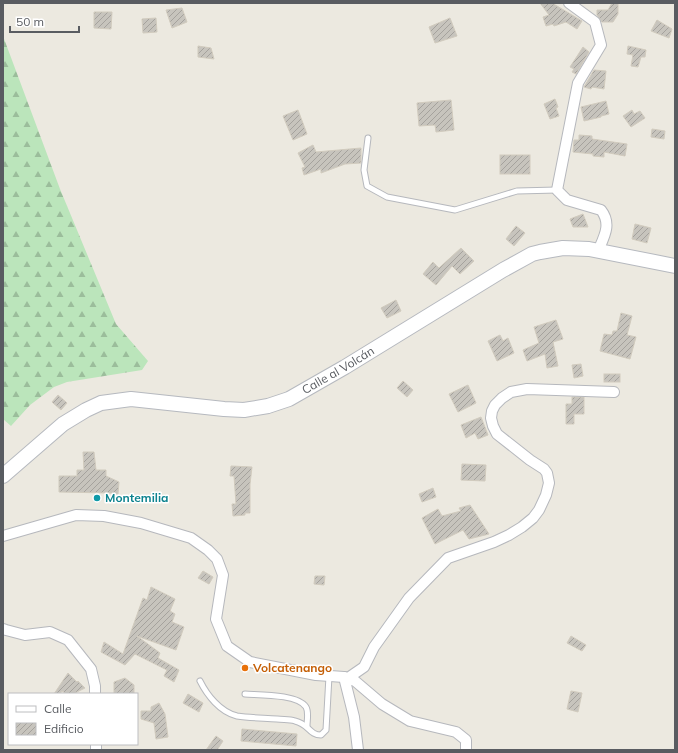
<svg xmlns="http://www.w3.org/2000/svg" width="678" height="753" font-family="Mulish,sans-serif">
<style>
.forest{fill:url(#forest-firs)}
.building{fill:url(#building-hatch);stroke:#d1cbbe}
.lines{fill:none;stroke-linecap:round;stroke-linejoin:round}
.lane-casing{stroke:#b6b8bd;stroke-width:7}
.street-casing{stroke:#b6b8bd;stroke-width:12}
.secondary-casing{stroke:#b6b9bf;stroke-width:16}
.lane{stroke:#fff;stroke-width:5}
.street{stroke:#fff;stroke-width:10}
.secondary{stroke:#fff;stroke-width:14}
.culture-dot{fill:#0f9aa8;stroke:#fff;stroke-width:1.5}
.food-dot{fill:#e8710a;stroke:#fff;stroke-width:1.5}
.labels{text-anchor:middle;stroke-width:3;stroke-linejoin:round;paint-order:stroke}
.street-label{font-size:12px;fill:#595c61;stroke:#fff}
.culture-label{font-size:12px;font-weight:bold;fill:#0d838f;stroke:#fff;text-anchor:start}
.food-label{font-size:12px;font-weight:bold;fill:#c56008;stroke:#fff;text-anchor:start}
</style>
<defs>
<pattern id="forest-firs" width="22" height="20" patternUnits="userSpaceOnUse"><rect width="22" height="20" fill="#bbe5bb"/><path d="M5 1l3.5 6h-7zM16 11l3.5 6h-7z" fill="#9bbd9b"/></pattern>
<pattern id="building-hatch" width="6" height="6" patternUnits="userSpaceOnUse"><rect width="6" height="6" fill="#c7c4bd"/><path d="M-1 1l2-2M0 6l6-6M5 7l2-2" fill="none" stroke="#a5a29d"/></pattern>
</defs>
<rect width="100%" height="100%" fill="#ece9e0"/>
<path class="forest" d="M 3,36 L 60,189 L 116,324 L 148,361 L 142,370 L 67,382 L 54,387 L 30,405 L 11,426 L 3,419 Z"/>
<g class="building">
<path d="M 540,3 L 552,3 L 582,21 L 577,29 L 566,22 L 554,26 L 553,24 L 546,26 L 543,17 L 549,15 Z"/>
<path d="M 612,3 L 618,3 L 618,14 L 613,22 L 602,22 L 597,15 L 597,10 L 608,10 Z"/>
<path d="M 182,8 L 187,22 L 172,28 L 166,10 Z"/>
<path d="M 94,12 L 112,12 L 111,29 L 94,28 Z"/>
<path d="M 156,18 L 157,32 L 143,33 L 142,19 Z"/>
<path d="M 450,18 L 457,36 L 435,43 L 429,27 Z"/>
<path d="M 657,20 L 672,29 L 669,38 L 651,31 Z"/>
<path d="M 198,46 L 211,48 L 214,59 L 198,57 Z"/>
<path d="M 628,46 L 646,50 L 645,57 L 641,57 L 638,67 L 631,66 L 633,55 L 627,54 Z"/>
<path d="M 583,47 L 589,52 L 576,74 L 572,72 L 574,69 L 570,67 Z"/>
<path d="M 594,70 L 606,71 L 604,89 L 592,87 L 591,89 L 584,87 Z"/>
<path d="M 555,99 L 558,107 L 556,108 L 559,116 L 550,119 L 544,104 Z"/>
<path d="M 451,100 L 454,130 L 436,132 L 435,125 L 419,126 L 417,103 Z"/>
<path d="M 606,101 L 609,114 L 601,116 L 601,117 L 584,121 L 581,107 Z"/>
<path d="M 298,110 L 307,134 L 293,140 L 283,116 Z"/>
<path d="M 632,110 L 634,114 L 640,111 L 645,118 L 631,127 L 623,116 Z"/>
<path d="M 652,129 L 665,131 L 664,139 L 651,137 Z"/>
<path d="M 579,135 L 592,136 L 592,139 L 627,144 L 625,156 L 604,152 L 604,157 L 593,156 L 593,154 L 573,152 L 574,140 L 579,140 Z"/>
<path d="M 313,145 L 316,152 L 361,148 L 361,163 L 345,164 L 321,173 L 321,169 L 304,175 L 302,168 L 305,167 L 298,153 Z"/>
<rect x="500" y="155" width="30" height="19"/>
<path d="M 583,214 L 588,227 L 573,227 L 570,219 Z"/>
<path d="M 635,224 L 651,228 L 647,243 L 632,239 Z"/>
<path d="M 516,226 L 525,233 L 514,246 L 506,239 Z"/>
<path d="M 461,248 L 474,261 L 460,274 L 452,266 L 436,285 L 423,274 L 433,262 L 439,268 Z"/>
<path d="M 396,300 L 401,311 L 387,318 L 381,308 Z"/>
<path d="M 621,313 L 632,316 L 627,335 L 636,337 L 630,359 L 600,351 L 604,334 L 612,335 L 613,331 L 617,331 Z"/>
<path d="M 556,320 L 563,339 L 553,342 L 558,366 L 547,368 L 545,354 L 527,361 L 523,350 L 539,343 L 534,327 Z"/>
<path d="M 500,335 L 503,341 L 508,338 L 514,353 L 497,361 L 488,341 Z"/>
<path d="M 581,364 L 583,376 L 574,378 L 572,365 Z"/>
<rect x="604" y="374" width="16" height="8"/>
<path d="M 403,381 L 413,390 L 407,397 L 397,388 Z"/>
<path d="M 468,385 L 476,403 L 458,412 L 449,394 Z"/>
<path d="M 58,395 L 67,403 L 61,410 L 52,402 Z"/>
<path d="M 572,397 L 584,397 L 584,414 L 574,414 L 574,424 L 566,424 L 566,404 L 572,404 Z"/>
<path d="M 481,417 L 488,435 L 478,439 L 475,433 L 466,438 L 461,425 Z"/>
<path d="M 83,452 L 94,452 L 96,470 L 106,470 L 106,476 L 119,482 L 118,494 L 110,493 L 59,492 L 59,476 L 77,476 L 77,470 L 84,470 Z"/>
<path d="M 462,464 L 486,465 L 485,481 L 461,480 Z"/>
<path d="M 231,466 L 252,467 L 250,484 L 250,513 L 245,513 L 245,515 L 233,516 L 232,504 L 236,504 L 234,476 L 230,476 Z"/>
<path d="M 433,488 L 436,497 L 422,502 L 419,494 Z"/>
<path d="M 470,505 L 489,534 L 469,539 L 463,530 L 435,544 L 422,518 L 438,509 L 442,516 L 461,511 L 459,508 Z"/>
<path d="M 203,571 L 213,577 L 209,584 L 198,578 Z"/>
<path d="M 315,576 L 325,576 L 324,585 L 314,584 Z"/>
<path d="M 151,587 L 175,599 L 170,611 L 175,614 L 172,622 L 184,627 L 176,650 L 137,636 L 160,653 L 158,658 L 179,670 L 174,682 L 164,676 L 167,670 L 135,654 L 125,665 L 101,652 L 104,642 L 123,654 L 143,598 L 147,600 Z"/>
<path d="M 571,636 L 586,645 L 582,651 L 567,643 Z"/>
<path d="M 68,673 L 77,682 L 78,681 L 85,688 L 73,694 L 65,694 L 63,691 L 58,694 L 54,694 Z"/>
<path d="M 125,678 L 134,685 L 134,694 L 114,694 L 114,682 Z"/>
<path d="M 571,691 L 582,693 L 578,712 L 567,709 Z"/>
<path d="M 188,694 L 203,703 L 199,712 L 183,703 Z"/>
<path d="M 159,703 L 165,714 L 168,737 L 156,739 L 154,723 L 141,719 L 141,711 L 151,711 L 151,707 Z"/>
<path d="M 242,729 L 297,734 L 296,746 L 241,741 Z"/>
<path d="M 216,736 L 223,741 L 217,750 L 206,750 Z"/>
</g>
<g class="lines">
<g class="lane-casing">
<g id="lane">
<path d="M 368,138 L 364,170 L 367,186 L 387,197 L 455,210 L 517,191 L 557,190"/>
<path d="M 200,681 C 207,695 220,712 237,716 C 250,718 264,718 277,719 C 283,720 289,719 295,721 C 309,724 309,735 321,735 L 326,730 L 329,676"/>
<path d="M 245,694 C 259,695 298,694 306,707 C 309,712 307,720 307,726"/>
</g>
</g>
<g class="street-casing">
<g id="street">
<path d="M 569,3 L 595,22 L 601,45 L 578,83 L 557,190 L 567,200 L 601,210 C 612,224 604,237 598,251"/>
<path d="M 3,536 L 76,515 L 104,516 L 141,523 L 191,538 L 208,550 L 217,559 L 223,575 L 216,619 L 227,646 L 250,662 L 316,675 L 344,677 L 355,681 L 382,704 L 410,721 L 456,732 L 466,740 L 466,750"/>
<path d="M 3,629 L 6,630 L 25,635 L 50,632 L 68,640 L 91,669 L 95,686 L 95,694"/>
<path d="M 344,677 L 354,717 L 358,750"/>
<path d="M 348,678 L 364,667 L 374,647 L 409,598 L 448,558 L 494,542 L 509,535 L 522,527 L 533,518 L 539,510 L 546,495 L 549,483 L 547,473 L 544,469 L 530,460 L 497,434 L 493,426 L 491,418 L 492,411 L 495,405 L 502,398 L 511,392 L 527,389 L 614,392"/>
<path d="M 96,744 L 96,750"/>
</g>
</g>
<g class="secondary-casing">
<g id="secondary">
<path id="s1" d="M 3,476 L 63,424 L 86,410 L 101,403 L 131,399 L 224,409 L 244,410 L 268,406 L 289,399 L 345,367 L 503,270 L 532,254 L 540,252 L 563,248 L 589,249 L 675,266"/>
</g>
</g>
<use href="#lane" class="lane"/>
<use href="#street" class="street"/>
<use href="#secondary" class="secondary"/>
</g>
<circle class="culture-dot" cx="97" cy="498" r="4"/>
<circle class="food-dot" cx="245" cy="668" r="4"/>
<g class="labels">
<g class="street-label">
<text dy="4" stroke="none"><textPath href="#s1" startOffset="370">Calle al Volcán</textPath></text>
</g>
<g class="culture-label">
<text x="105" y="502">Montemilia</text>
</g>
<g class="food-label">
<text x="253" y="672">Volcatenango</text>
</g>
</g>
<rect width="678" height="753" fill="none" stroke="#595c61" stroke-width="8"/>
<rect x="8" y="693" width="130" height="52" fill="#ffffff" stroke="#bdbec0"/>
<rect x="16" y="706" width="20" height="6" fill="#ffffff" stroke="#bdbec0"/>
<text x="44" y="713" font-size="12" fill="#595c61">Calle</text>
<rect x="16" y="723" width="20" height="12" fill="url(#building-hatch)" stroke="#bdbec0"/>
<text x="44" y="733" font-size="12" fill="#595c61">Edificio</text>
<path d="M10 26v6h69v-6" fill="none" stroke="#595c61" stroke-width="2"/>
<text x="16" y="26" font-size="12" fill="#595c61" stroke="#ffffff" stroke-width="3" paint-order="stroke">50 m</text>
</svg>
